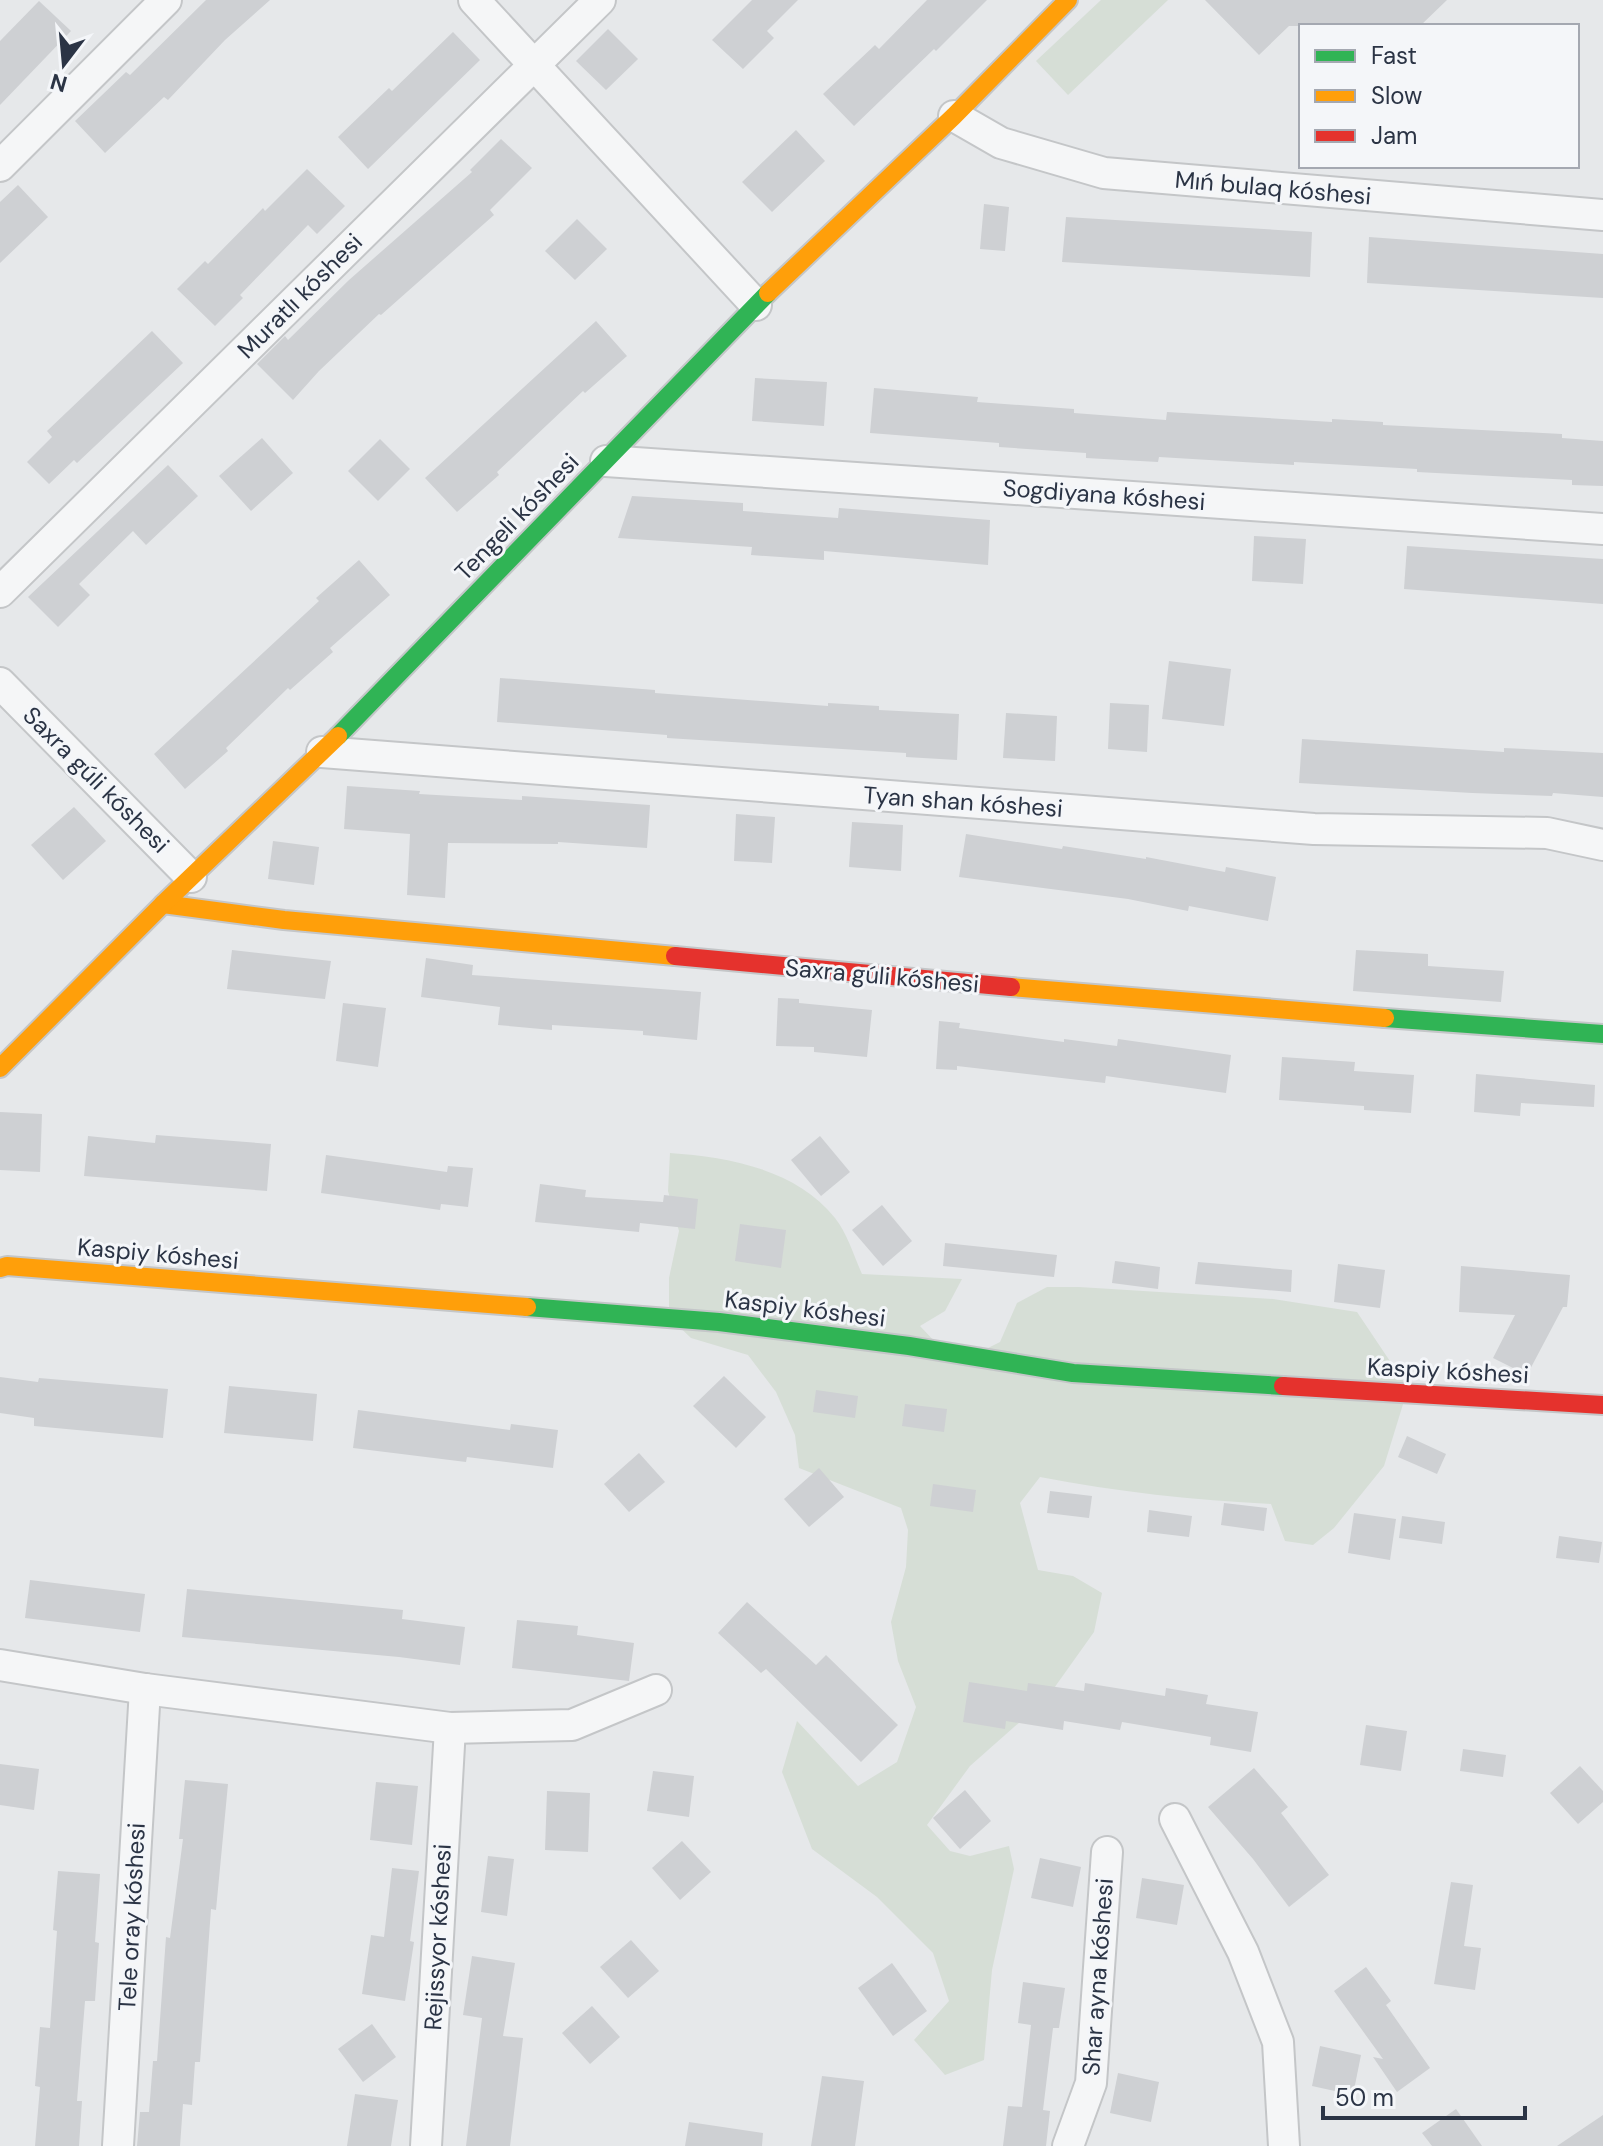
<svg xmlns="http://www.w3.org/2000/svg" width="1603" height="2146" font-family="'DM Sans',sans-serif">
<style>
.green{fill:#d6ded6}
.building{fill:#ced0d3}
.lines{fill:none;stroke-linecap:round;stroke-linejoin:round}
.street-casing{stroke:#c4c6c8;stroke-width:34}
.fast-casing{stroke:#c4c6c8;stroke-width:22}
.slow-casing{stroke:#c4c6c8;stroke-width:22}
.jam-casing{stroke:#c4c6c8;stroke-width:22}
.street{stroke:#f5f6f7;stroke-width:30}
.fast{stroke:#30b455;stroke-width:18}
.slow{stroke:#ff9f0a;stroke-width:18}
.jam{stroke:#e5322d;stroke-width:18}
.labels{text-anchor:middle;stroke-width:6;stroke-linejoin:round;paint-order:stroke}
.street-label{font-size:24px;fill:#2b3445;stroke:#f4f6f9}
</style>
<rect width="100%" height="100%" fill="#e6e8ea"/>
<g class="green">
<path d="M 1101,0 L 1168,0 L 1068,95 L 1036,61 Z"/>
<path d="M 670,1153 C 728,1157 796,1169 835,1218 C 847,1233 854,1256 862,1274 L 962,1279 L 945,1311 L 920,1326 L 956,1364 L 1000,1342 L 1017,1303 L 1047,1287 L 1079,1287 L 1273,1299 L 1357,1312 L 1408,1388 L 1384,1466 L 1334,1528 L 1313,1545 L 1285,1541 L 1271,1504 C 1194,1500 1117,1492 1040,1477 L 1020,1503 L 1038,1570 L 1073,1576 L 1102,1593 L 1094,1632 L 1047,1698 L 970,1766 L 927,1825 L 950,1851 L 970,1856 L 1009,1846 L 1014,1869 L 992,1970 L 984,2060 L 945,2075 L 914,2040 L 949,2001 L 933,1953 L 877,1897 L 812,1849 L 782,1772 L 797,1721 L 858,1786 L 897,1762 L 916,1707 L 898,1661 L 891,1622 L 906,1567 L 908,1530 L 901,1508 L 799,1468 L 795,1435 L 776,1392 L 748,1355 L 691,1338 L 669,1317 L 669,1278 L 679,1231 L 668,1191 Z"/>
</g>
<g class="building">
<path d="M 206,0 L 270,0 L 225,40 L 168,100 L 164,97 L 105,153 L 75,121 L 126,72 L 130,75 Z"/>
<path d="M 752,0 L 798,0 L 767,31 L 774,38 L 743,69 L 712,40 Z"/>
<path d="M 927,0 L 987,0 L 936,51 L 934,49 L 854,126 L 823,94 L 875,45 L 879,49 Z"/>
<path d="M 1205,0 L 1447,0 L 1420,26 L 1289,26 L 1259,55 Z"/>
<path d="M 39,1 L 71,31 L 0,105 L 0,41 Z"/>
<path d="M 608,29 L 638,59 L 606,90 L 576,61 Z"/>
<path d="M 453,32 L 480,60 L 368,169 L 338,137 L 389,88 L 392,91 Z"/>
<path d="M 796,130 L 825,161 L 772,212 L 742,182 Z"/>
<path d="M 501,139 L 532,168 L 490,210 L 494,215 L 381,315 L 379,314 L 319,371 L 293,400 L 257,364 L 285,336 L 288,340 L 349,280 L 472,172 L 470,170 Z"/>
<path d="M 307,169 L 345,206 L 317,234 L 308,225 L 240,295 L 243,298 L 215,326 L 177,289 L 205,261 L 208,264 L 263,208 L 265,211 Z"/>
<path d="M 18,185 L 48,217 L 0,263 L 0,202 Z"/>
<path d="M 984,204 L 1009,207 L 1005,251 L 980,249 Z"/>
<path d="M 1066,217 L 1312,232 L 1310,277 L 1062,262 Z"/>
<path d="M 577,219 L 607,249 L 575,280 L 545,251 Z"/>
<path d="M 1369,237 L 1603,254 L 1603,298 L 1367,283 Z"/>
<path d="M 596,321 L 627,356 L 585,393 L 583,391 L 497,472 L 499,475 L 457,512 L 425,478 Z"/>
<path d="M 152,331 L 183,363 L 77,463 L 74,460 L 49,484 L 27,462 L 52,437 L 47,431 Z"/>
<path d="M 755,378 L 827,382 L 824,426 L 752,421 Z"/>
<path d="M 874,388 L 978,397 L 977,402 L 1074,409 L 1074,413 L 1166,420 L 1167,412 L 1332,422 L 1332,419 L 1383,422 L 1383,425 L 1562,434 L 1562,438 L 1603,441 L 1603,486 L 1572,485 L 1572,480 L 1417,472 L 1417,469 L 1294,462 L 1294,465 L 1159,457 L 1158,462 L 1086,458 L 1086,453 L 999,447 L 999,443 L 870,433 Z"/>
<path d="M 262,438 L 293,473 L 251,511 L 219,476 Z"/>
<path d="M 380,439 L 410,469 L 378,501 L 348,471 Z"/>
<path d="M 168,465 L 198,496 L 146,545 L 133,531 L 79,584 L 90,595 L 58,627 L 28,597 Z"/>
<path d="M 632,496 L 743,503 L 743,511 L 838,518 L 839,508 L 990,520 L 988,565 L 824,551 L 824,560 L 751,555 L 752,547 L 618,538 Z"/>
<path d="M 1254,536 L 1306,539 L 1303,584 L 1252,581 Z"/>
<path d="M 1407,546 L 1603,559 L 1603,604 L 1404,589 Z"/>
<path d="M 359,560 L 390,595 L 330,648 L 333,652 L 290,690 L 288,688 L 226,748 L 228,751 L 185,789 L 154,754 L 319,601 L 316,598 Z"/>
<path d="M 1169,661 L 1231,669 L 1224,726 L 1162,719 Z"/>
<path d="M 500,678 L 655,690 L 655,693 L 828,706 L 828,703 L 879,706 L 879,710 L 959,714 L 957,760 L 906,757 L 906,753 L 667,738 L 667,735 L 497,722 Z"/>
<path d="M 1110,703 L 1149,705 L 1147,752 L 1108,749 Z"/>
<path d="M 1006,713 L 1057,716 L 1055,761 L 1003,758 Z"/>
<path d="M 1302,739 L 1504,752 L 1504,748 L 1603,753 L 1603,797 L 1553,793 L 1552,796 L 1472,793 L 1299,783 Z"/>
<path d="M 347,786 L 420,791 L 419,794 L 522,800 L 522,796 L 650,805 L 647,848 L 558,842 L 558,844 L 448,843 L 445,898 L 407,895 L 410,834 L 344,829 Z"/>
<path d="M 74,807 L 106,841 L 63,880 L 31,845 Z"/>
<path d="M 736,814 L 775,817 L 772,863 L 734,861 Z"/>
<path d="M 852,822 L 903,825 L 901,871 L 849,867 Z"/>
<path d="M 966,834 L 1062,849 L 1063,846 L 1146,859 L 1146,857 L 1225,872 L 1226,867 L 1276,877 L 1268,921 L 1189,906 L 1188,911 L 1128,899 L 959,877 Z"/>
<path d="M 273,841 L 319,847 L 314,885 L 268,879 Z"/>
<path d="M 232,950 L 331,961 L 325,999 L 227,989 Z"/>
<path d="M 1356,950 L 1428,954 L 1428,966 L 1504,971 L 1501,1002 L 1353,991 Z"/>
<path d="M 426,958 L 473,965 L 472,975 L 701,992 L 697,1040 L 643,1035 L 643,1031 L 552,1025 L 552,1030 L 498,1025 L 500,1007 L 421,997 Z"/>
<path d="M 778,998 L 799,999 L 799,1003 L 872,1010 L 867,1057 L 814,1052 L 814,1047 L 776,1046 Z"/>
<path d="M 343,1003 L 386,1008 L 378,1067 L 336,1061 Z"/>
<path d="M 939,1021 L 960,1023 L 959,1028 L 1064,1042 L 1064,1039 L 1117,1046 L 1118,1039 L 1231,1055 L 1226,1093 L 1106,1076 L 1105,1083 L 957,1066 L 957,1070 L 936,1069 Z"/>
<path d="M 1282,1057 L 1355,1062 L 1354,1071 L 1414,1075 L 1411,1113 L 1364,1110 L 1364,1106 L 1279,1100 Z"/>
<path d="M 1476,1074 L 1595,1085 L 1594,1107 L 1521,1103 L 1520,1116 L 1474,1112 Z"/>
<path d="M 0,1112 L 42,1114 L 40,1172 L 0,1170 Z"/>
<path d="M 156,1135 L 271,1144 L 267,1191 L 84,1176 L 88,1136 L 155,1143 Z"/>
<path d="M 820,1136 L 850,1172 L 821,1196 L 791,1160 Z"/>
<path d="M 326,1155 L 447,1172 L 448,1166 L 473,1168 L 468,1207 L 441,1204 L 440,1210 L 321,1193 Z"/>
<path d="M 540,1184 L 586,1190 L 585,1197 L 663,1202 L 664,1195 L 698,1199 L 695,1229 L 640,1223 L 639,1232 L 535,1222 Z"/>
<path d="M 882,1205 L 912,1241 L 883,1266 L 852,1230 Z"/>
<path d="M 740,1224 L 786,1230 L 781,1268 L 735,1261 Z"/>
<path d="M 945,1243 L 1057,1255 L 1054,1277 L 943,1266 Z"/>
<path d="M 1115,1261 L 1160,1267 L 1158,1289 L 1112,1283 Z"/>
<path d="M 1198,1262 L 1292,1270 L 1291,1292 L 1195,1284 Z"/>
<path d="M 1338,1264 L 1385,1270 L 1380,1308 L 1334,1302 Z"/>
<path d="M 1461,1266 L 1570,1275 L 1567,1307 L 1563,1307 L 1527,1375 L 1493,1358 L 1515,1315 L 1459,1312 Z"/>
<path d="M 724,1376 L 766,1417 L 736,1448 L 693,1406 Z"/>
<path d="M 0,1377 L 38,1382 L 39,1378 L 168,1389 L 163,1438 L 34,1426 L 34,1418 L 0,1413 Z"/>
<path d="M 229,1386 L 317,1394 L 313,1441 L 224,1433 Z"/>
<path d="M 816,1390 L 858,1396 L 855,1418 L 813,1412 Z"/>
<path d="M 905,1404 L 947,1409 L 944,1432 L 902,1426 Z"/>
<path d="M 358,1410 L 510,1430 L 511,1424 L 558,1430 L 553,1468 L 467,1457 L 466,1462 L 353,1448 Z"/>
<path d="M 1407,1436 L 1446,1454 L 1437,1474 L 1398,1457 Z"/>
<path d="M 639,1453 L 665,1482 L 629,1512 L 604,1484 Z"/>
<path d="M 819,1468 L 844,1497 L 809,1527 L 784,1499 Z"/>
<path d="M 933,1484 L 976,1490 L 973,1512 L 930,1506 Z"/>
<path d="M 1050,1491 L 1092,1496 L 1089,1518 L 1047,1513 Z"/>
<path d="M 1224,1503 L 1267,1508 L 1264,1531 L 1221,1525 Z"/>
<path d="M 1149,1510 L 1192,1516 L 1189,1537 L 1147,1532 Z"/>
<path d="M 1354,1513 L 1396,1519 L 1390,1560 L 1348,1553 Z"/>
<path d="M 1402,1516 L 1445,1522 L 1442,1544 L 1399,1538 Z"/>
<path d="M 1559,1536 L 1602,1542 L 1599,1563 L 1556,1558 Z"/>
<path d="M 30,1580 L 145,1594 L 140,1632 L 25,1618 Z"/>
<path d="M 187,1589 L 403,1610 L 402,1619 L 465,1627 L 460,1665 L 399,1657 L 182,1637 Z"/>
<path d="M 747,1602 L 816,1665 L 826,1655 L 898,1725 L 861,1762 L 766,1669 L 761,1673 L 718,1633 Z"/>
<path d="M 517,1620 L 578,1626 L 577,1635 L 634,1643 L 629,1681 L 512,1668 Z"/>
<path d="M 969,1682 L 1027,1691 L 1028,1683 L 1084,1691 L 1085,1683 L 1165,1696 L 1166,1688 L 1208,1695 L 1206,1704 L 1258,1712 L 1251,1752 L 1210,1745 L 1211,1737 L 1122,1722 L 1120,1730 L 1064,1721 L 1063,1730 L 1006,1721 L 1005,1729 L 963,1722 Z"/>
<path d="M 1366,1725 L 1407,1731 L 1401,1771 L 1360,1765 Z"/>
<path d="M 1463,1749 L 1506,1755 L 1503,1777 L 1460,1771 Z"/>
<path d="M 0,1764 L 39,1769 L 34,1810 L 0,1805 Z"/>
<path d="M 1580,1766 L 1603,1791 L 1603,1802 L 1578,1824 L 1550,1793 Z"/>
<path d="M 1254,1768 L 1288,1807 L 1281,1813 L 1329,1875 L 1289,1907 L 1253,1859 L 1208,1807 Z"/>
<path d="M 653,1771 L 694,1776 L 689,1817 L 647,1811 Z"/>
<path d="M 185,1780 L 228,1784 L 216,1910 L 211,1909 L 200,2062 L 195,2062 L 192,2105 L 183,2104 L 180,2146 L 137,2146 L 140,2112 L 149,2112 L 153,2061 L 157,2061 L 166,1937 L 170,1938 L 183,1839 L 179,1839 Z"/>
<path d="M 376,1782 L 418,1786 L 412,1845 L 370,1840 Z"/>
<path d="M 965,1790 L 991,1821 L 960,1849 L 933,1818 Z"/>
<path d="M 547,1791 L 590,1793 L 588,1852 L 545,1850 Z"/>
<path d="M 682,1841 L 711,1872 L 680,1900 L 652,1868 Z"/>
<path d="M 488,1856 L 514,1859 L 507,1916 L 481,1912 Z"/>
<path d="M 1040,1858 L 1081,1867 L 1073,1907 L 1031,1898 Z"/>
<path d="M 392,1868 L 419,1871 L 410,1941 L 414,1942 L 405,2001 L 362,1994 L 371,1935 L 384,1937 Z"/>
<path d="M 58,1871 L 100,1874 L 95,1942 L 99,1943 L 95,2001 L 85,2001 L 77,2101 L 82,2101 L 79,2146 L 35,2146 L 40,2087 L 35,2086 L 40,2027 L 50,2028 L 57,1931 L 53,1930 Z"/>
<path d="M 1142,1878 L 1184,1885 L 1177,1925 L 1136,1918 Z"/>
<path d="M 1451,1882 L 1473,1885 L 1464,1946 L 1481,1948 L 1475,1990 L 1434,1984 Z"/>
<path d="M 631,1940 L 659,1971 L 628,1998 L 600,1967 Z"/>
<path d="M 472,1956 L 515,1963 L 503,2036 L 523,2038 L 510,2146 L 466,2146 L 482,2018 L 463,2015 Z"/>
<path d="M 892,1963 L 927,2011 L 893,2036 L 858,1988 Z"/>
<path d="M 1366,1967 L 1391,2001 L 1386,2005 L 1430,2068 L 1397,2092 L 1373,2057 L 1383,2059 L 1334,1991 Z"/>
<path d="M 1023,1982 L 1065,1988 L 1059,2028 L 1053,2028 L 1043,2110 L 1050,2111 L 1046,2146 L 1003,2146 L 1008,2106 L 1022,2107 L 1031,2025 L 1018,2023 Z"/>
<path d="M 592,2006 L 620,2037 L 590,2064 L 562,2033 Z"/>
<path d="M 372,2024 L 396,2057 L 363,2082 L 338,2049 Z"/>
<path d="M 1320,2046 L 1361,2055 L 1353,2095 L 1312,2086 Z"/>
<path d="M 1118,2073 L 1159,2082 L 1151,2122 L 1110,2113 Z"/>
<path d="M 822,2076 L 864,2081 L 855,2146 L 811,2146 Z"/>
<path d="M 355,2094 L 398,2100 L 391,2146 L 347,2146 Z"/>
<path d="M 1456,2109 L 1482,2146 L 1432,2146 L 1422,2133 Z"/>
<path d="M 1603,2115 L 1603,2146 L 1557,2146 Z"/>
<path d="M 689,2122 L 763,2133 L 762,2146 L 685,2146 Z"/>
</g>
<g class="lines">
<g class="street-casing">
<g id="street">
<path d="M 474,0 L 756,305"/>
<path d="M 954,116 L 1001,143 L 1104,173 L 1603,215"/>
<path d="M 0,166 L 166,0"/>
<path d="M 606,461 L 1603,529"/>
<path d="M 0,592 L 600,0"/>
<path d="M 0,683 L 191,877"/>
<path d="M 322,752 L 1314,829 L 1547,833 L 1603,845"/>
<path d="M 0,1665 L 145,1689 L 450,1728 L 572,1725 L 656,1690"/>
<path d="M 1175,1819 L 1243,1952 L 1278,2042 L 1284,2146"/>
<path d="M 118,2146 L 145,1689"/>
<path d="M 426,2146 L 450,1728"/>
<path d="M 1068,2146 L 1091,2083 L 1107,1852"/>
</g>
</g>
<g class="fast-casing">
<g id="fast">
<path d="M 338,736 L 768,293"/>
<path d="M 1385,1018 L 1603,1034"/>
<path d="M 527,1307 L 719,1322 L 909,1346 L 1073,1373 L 1283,1386"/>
</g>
</g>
<g class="slow-casing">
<g id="slow">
<path d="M 768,293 L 954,116 L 1068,0"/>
<path d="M 163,904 L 284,920 L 675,956"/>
<path d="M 1011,987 L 1385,1018"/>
<path d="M 0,1068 L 163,904 L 338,736"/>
<path d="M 0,1268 L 7,1266 L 527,1307"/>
</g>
</g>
<g class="jam-casing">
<g id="jam">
<path d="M 675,956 L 1011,987"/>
<path d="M 1283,1386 L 1603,1405"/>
</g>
</g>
<use href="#street" class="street"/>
<use href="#fast" class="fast"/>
<use href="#slow" class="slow"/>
<use href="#jam" class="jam"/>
</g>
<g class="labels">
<g class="street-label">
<text transform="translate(1273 188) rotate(5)" y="8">Mıń bulaq kóshesi</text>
<text transform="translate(300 296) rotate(-45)" y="8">Muratlı kóshesi</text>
<text transform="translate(1104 495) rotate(4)" y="8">Sogdiyana kóshesi</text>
<text transform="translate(517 517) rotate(-46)" y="8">Tengeli kóshesi</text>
<text transform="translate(96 780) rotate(45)" y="8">Saxra gúli kóshesi</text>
<text transform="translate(963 802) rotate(4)" y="8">Tyan shan kóshesi</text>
<text transform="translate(882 976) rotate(5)" y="8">Saxra gúli kóshesi</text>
<text transform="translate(158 1254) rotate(5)" y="8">Kaspiy kóshesi</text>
<text transform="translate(805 1309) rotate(7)" y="8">Kaspiy kóshesi</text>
<text transform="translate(1448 1371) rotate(3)" y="8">Kaspiy kóshesi</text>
<text transform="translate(132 1917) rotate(-87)" y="8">Tele oray kóshesi</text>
<text transform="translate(438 1937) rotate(-87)" y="8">Rejissyor kóshesi</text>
<text transform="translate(1098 1977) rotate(-86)" y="8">Shar ayna kóshesi</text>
</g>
</g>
<rect x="1299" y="24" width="280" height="144" fill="#f4f6f9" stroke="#a4a8b1" stroke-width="2"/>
<rect x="1315" y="50" width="40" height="12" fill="#30b455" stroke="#a4a8b1" stroke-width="2"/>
<text x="1371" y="64" font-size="24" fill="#2b3445">Fast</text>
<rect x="1315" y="90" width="40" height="12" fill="#ff9f0a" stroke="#a4a8b1" stroke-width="2"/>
<text x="1371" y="104" font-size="24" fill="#2b3445">Slow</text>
<rect x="1315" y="130" width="40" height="12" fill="#e5322d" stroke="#a4a8b1" stroke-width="2"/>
<text x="1371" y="144" font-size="24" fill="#2b3445">Jam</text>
<g transform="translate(64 64) rotate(196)" stroke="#f4f6f9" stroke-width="6" paint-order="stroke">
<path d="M0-6L14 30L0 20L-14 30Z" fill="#2b3445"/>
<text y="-12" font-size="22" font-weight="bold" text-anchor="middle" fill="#2b3445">N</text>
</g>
<path d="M1323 2106v12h202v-12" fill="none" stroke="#2b3445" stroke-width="4"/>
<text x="1335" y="2106" font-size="24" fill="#2b3445" stroke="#f4f6f9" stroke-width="6" paint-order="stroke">50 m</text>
</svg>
